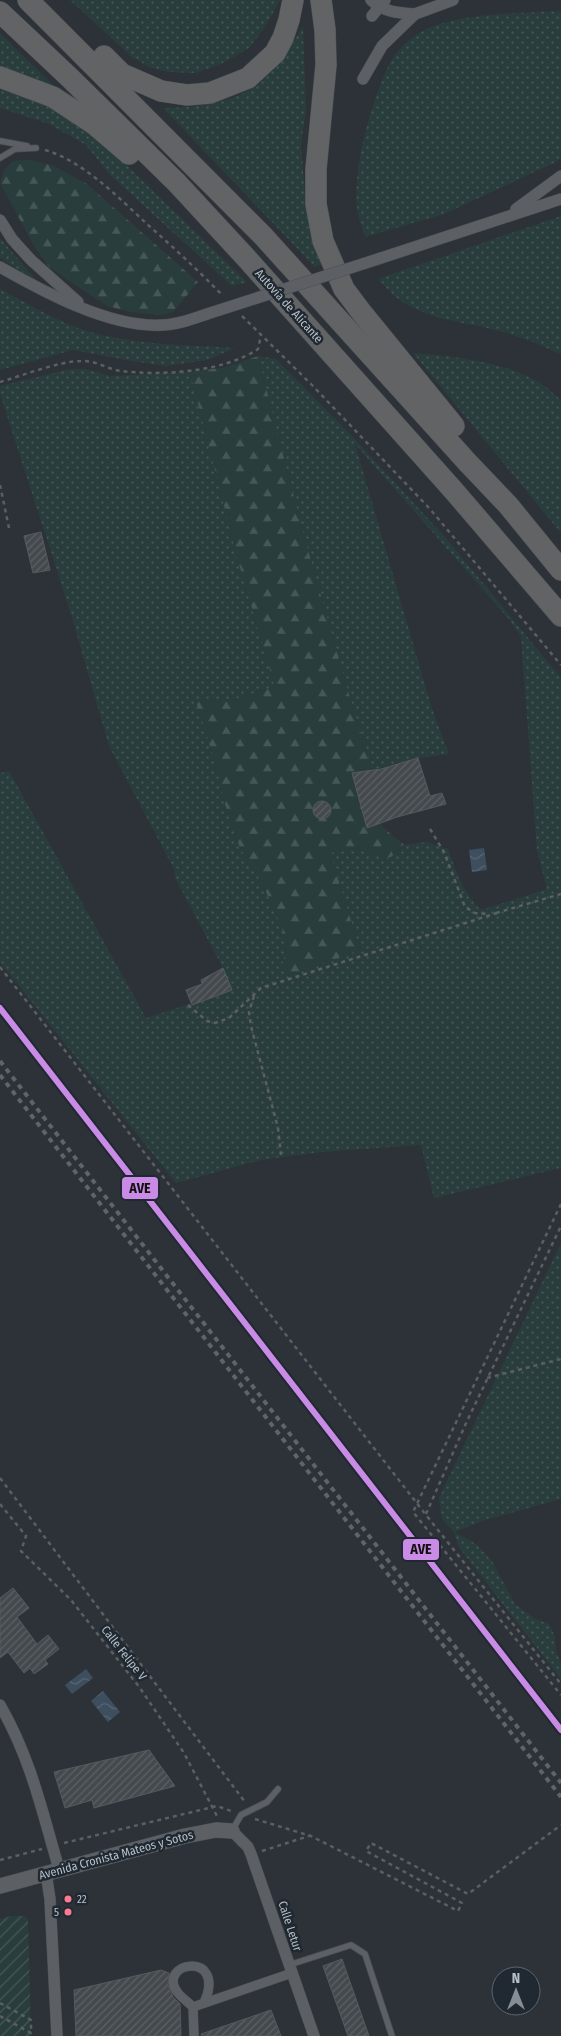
<svg xmlns="http://www.w3.org/2000/svg" width="561" height="2036" font-family="'Fira Sans Condensed',sans-serif">
<style>
.grass{fill:url(#grass-dots)}
.forest{fill:url(#forest-firs)}
.garden{fill:url(#garden-furrows)}
.water{fill:url(#water-waves)}
.building{fill:url(#building-hatch);stroke:#545a5f}
.lines{fill:none;stroke-linecap:round;stroke-linejoin:round}
.service-casing{stroke:#4a4e52;stroke-width:7}
.pedestrian-casing{stroke:#4a4e52;stroke-width:10}
.minor-casing{stroke:#4a4e52;stroke-width:12}
.tertiary-casing{stroke:#4a4e52;stroke-width:16}
.motorway-casing{stroke:#494e53;stroke-width:22}
.path{stroke:#5a5f62;stroke-width:2.5;stroke-dasharray:4 4;stroke-linecap:butt}
.service{stroke:#5c6065;stroke-width:5.5}
.pedestrian{stroke:#5c6065;stroke-width:9}
.minor{stroke:#5c6065;stroke-width:11}
.tertiary{stroke:#5c6065;stroke-width:15}
.motorway{stroke:#616365;stroke-width:21}
.rail{stroke:#606469;stroke-width:4;stroke-dasharray:5 5;stroke-linecap:butt}
.minor-bridge-casing{stroke:#4a4e52;stroke-width:12;stroke-linecap:butt}
.minor-bridge{stroke:#5c6065;stroke-width:11}
.rail-1-casing{stroke:#202931;stroke-width:10}
.rail-1{stroke:#ca8be6;stroke-width:6}
.bus-dot{fill:#fe7a93;stroke:#202931;stroke-width:2}
.labels{text-anchor:middle;stroke-width:5;stroke-linejoin:round;paint-order:stroke}
.bus-label{font-size:11px;fill:#b7bfc7;stroke:#202931;text-anchor:start}
.street-label{font-size:12px;fill:#b7bfc7;stroke:#202931}
.line-badge{stroke:#202931;stroke-width:2}
.pale-badge-label{font-size:14px;text-anchor:middle;font-weight:bold;fill:#111}
</style>
<defs>
<pattern id="grass-dots" width="8" height="8" patternUnits="userSpaceOnUse" patternTransform="scale(1.25)"><rect width="8" height="8" fill="#2a3d3d"/><path d="M2 2h.1M6 6h.1" fill="none" stroke="#475758" stroke-width="1.8" stroke-linecap="round"/></pattern>
<pattern id="forest-firs" width="22" height="20" patternUnits="userSpaceOnUse" patternTransform="scale(1.25)"><rect width="22" height="20" fill="#2a3d3d"/><path d="M5 1l3.5 6h-7zM16 11l3.5 6h-7z" fill="#475758"/></pattern>
<pattern id="garden-furrows" width="10" height="10" patternUnits="userSpaceOnUse" patternTransform="scale(1.25)"><rect width="10" height="10" fill="#2a3d3d"/><path d="M-1 1l2-2M0 10L10 0M9 11l2-2" fill="none" stroke="#475758"/></pattern>
<pattern id="water-waves" width="16" height="10" patternUnits="userSpaceOnUse" patternTransform="scale(1.25)"><rect width="16" height="10" fill="#3d4e5f"/><path d="M0 5q4-4 8 0t8 0" fill="none" stroke="#576674"/></pattern>
<pattern id="building-hatch" width="6" height="6" patternUnits="userSpaceOnUse" patternTransform="scale(1.25)"><rect width="6" height="6" fill="#44494e"/><path d="M-1 1l2-2M0 6l6-6M5 7l2-2" fill="none" stroke="#5d6166"/></pattern>
</defs>
<rect width="100%" height="100%" fill="#2c3237"/>
<g class="grass">
<path d="M 70,0 L 280,0 L 265,27 L 249,48 L 223,63 L 196,73 L 168,72 L 149,67 L 132,57 Z"/>
<path d="M 561,11 L 561,158 L 556,162 L 444,214 L 365,237 C 362,227 358,217 357,207 C 353,167 371,103 388,67 C 396,50 412,35 429,28 C 462,13 524,13 561,11 Z"/>
<path d="M 303,26 L 306,110 L 301,144 L 306,209 L 322,264 L 315,267 L 163,108 C 190,108 220,105 245,92 C 271,80 289,50 303,26 Z"/>
<path d="M 0,33 L 55,87 L 0,67 Z"/>
<path d="M 0,86 L 36,100 L 74,122 L 110,149 L 247,282 L 232,286 L 110,175 L 86,145 L 49,124 L 0,108 Z"/>
<path d="M 561,216 L 561,355 C 540,344 515,334 492,329 C 460,322 428,319 400,300 C 392,295 385,286 378,279 Z"/>
<path d="M 0,238 L 37,281 L 0,258 Z"/>
<path d="M 0,289 C 26,303 62,324 90,332 C 137,345 186,345 235,348 L 207,360 L 166,366 L 132,361 L 73,350 L 0,370 Z"/>
<path d="M 413,353 C 453,356 509,362 543,385 C 549,389 555,395 561,400 L 561,533 Z"/>
<path d="M 258,356 L 276,359 L 350,434 L 445,537 L 561,678 L 561,1168 L 434,1198 L 421,1145 L 321,1152 L 261,1160 L 176,1183 L 0,962 L 0,773 L 9,771 L 146,1018 L 232,990 L 223,968 L 175,878 L 174,869 L 109,746 L 71,614 L 0,394 L 0,386 L 70,369 L 86,369 L 110,376 L 190,372 L 239,564 L 275,687 L 226,702 L 201,699 L 225,804 L 240,848 L 261,881 L 282,927 L 286,950 L 282,966 L 360,950 L 330,853 C 354,847 361,846 383,859 L 391,857 L 404,845 L 426,842 L 448,849 C 456,872 463,893 481,910 L 547,889 L 537,851 L 521,636 L 508,618 L 355,444 L 432,709 L 449,754 L 418,758 L 372,770 L 348,691 L 302,529 Z"/>
<path d="M 561,1243 L 561,1499 L 485,1520 L 455,1532 L 476,1544 L 492,1561 L 515,1604 L 534,1618 L 550,1625 L 555,1638 L 556,1651 L 561,1663 L 561,1679 L 458,1546 L 454,1532 L 442,1519 L 439,1498 Z"/>
</g>
<g class="forest">
<path d="M 29,160 L 52,165 L 87,184 L 198,282 L 173,312 L 160,315 L 132,312 L 107,306 L 49,267 L 33,244 L 0,183 L 4,170 L 13,161 Z"/>
<path d="M 258,356 L 302,529 L 348,691 L 372,770 L 352,773 C 367,800 377,828 404,844 L 391,857 L 383,859 C 361,846 354,847 330,853 L 360,950 L 290,975 L 282,967 L 286,950 L 282,927 L 261,881 L 240,848 L 225,804 L 215,763 L 197,704 L 201,699 L 226,702 L 275,687 L 239,564 L 190,372 L 226,367 Z"/>
</g>
<path class="garden" d="M 12,1916 L 25,1916 L 28,1920 L 31,2036 L 0,2036 L 0,1919 Z"/>
<g class="water">
<path d="M 484,848 L 487,870 L 472,872 L 469,850 Z"/>
<path d="M 86,1669 L 93,1678 L 72,1694 L 65,1685 Z"/>
<path d="M 103,1691 L 120,1712 L 108,1722 L 91,1701 Z"/>
</g>
<g class="building">
<path d="M 41,532 L 50,570 L 33,573 L 24,536 Z"/>
<path d="M 418,758 L 430,796 L 442,793 L 446,804 L 397,817 L 367,828 L 352,773 L 381,769 Z"/>
<circle cx="322" cy="810" r="9"/>
<path d="M 223,968 L 232,990 L 192,1005 L 186,990 L 202,984 L 201,980 Z"/>
<path d="M 13,1588 L 29,1608 L 17,1617 L 37,1644 L 48,1635 L 59,1649 L 45,1660 L 48,1664 L 34,1674 L 30,1668 L 24,1673 L 8,1652 L 0,1658 L 0,1598 Z"/>
<path d="M 149,1750 L 175,1786 L 94,1808 L 92,1800 L 65,1808 L 54,1772 Z"/>
<path d="M 342,1959 L 369,2036 L 348,2036 L 323,1966 Z"/>
<path d="M 161,1970 L 169,1973 L 168,1985 L 173,1997 L 180,2004 L 181,2036 L 76,2036 L 74,1990 Z"/>
<path d="M 271,2010 L 281,2036 L 202,2036 L 201,2034 Z"/>
</g>
<g class="lines">
<g class="service-casing">
<g id="service">
<path d="M 0,141 L 27,146"/>
<path d="M 0,158 L 15,149 L 36,148"/>
<path d="M 233,1829 L 241,1815 L 267,1802 L 278,1789"/>
<path d="M 289,1965 L 351,1945 L 365,1954 L 392,2036"/>
</g>
</g>
<g class="pedestrian-casing">
<g id="pedestrian">
<path d="M 193,2007 C 188,2002 182,1998 178,1993 C 154,1962 228,1949 204,2003"/>
<path d="M 194,2036 L 193,2007 L 292,1973"/>
</g>
</g>
<g class="minor-casing">
<g id="minor">
<path d="M 371,0 C 383,12 398,13 415,14"/>
<path d="M 372,16 L 385,0"/>
<path d="M 363,79 L 382,46 L 415,14 L 453,0"/>
<path d="M 516,209 L 561,176"/>
<path d="M 0,220 L 12,239 L 31,260 L 78,302"/>
<path d="M 378,259 L 561,199"/>
<path d="M 0,267 C 44,292 110,328 162,325 C 177,325 192,319 207,314"/>
<path d="M 0,1705 C 31,1759 42,1811 59,1869"/>
<path d="M 232,1831 L 248,1847 L 251,1854 L 314,2036"/>
<path d="M 46,1873 L 50,1899 L 57,2036"/>
</g>
</g>
<g class="tertiary-casing">
<path id="tertiary" d="M 0,1886 L 185,1836 L 216,1830 L 232,1831"/>
</g>
<g class="motorway-casing">
<g id="motorway">
<path d="M 28,0 L 264,237 L 468,463 L 508,505 L 561,570"/>
<path d="M 321,0 L 325,30 L 326,65 L 316,169 L 316,204 L 323,241 L 344,289 L 362,313 L 454,426"/>
<path d="M 0,12 L 69,77 L 177,183 L 249,261 L 454,491 L 561,616"/>
<path d="M 104,56 L 122,74 L 161,91 L 187,95 L 210,93 L 248,78 L 275,53 L 283,38 L 289,20 L 293,0"/>
<path d="M 0,77 L 53,97 L 94,124 L 129,154"/>
</g>
</g>
<g class="path">
<path d="M 45,150 C 83,161 118,197 147,224 C 173,247 199,271 223,296"/>
<path d="M 242,316 L 311,384 L 430,509 L 561,665"/>
<path d="M 0,382 C 21,376 60,361 81,361 C 95,360 107,369 121,371 C 162,376 224,372 258,349 L 261,335"/>
<path d="M 0,485 L 9,528"/>
<path d="M 430,829 L 444,852 L 465,907 L 475,913 L 488,914"/>
<path d="M 496,913 L 561,894"/>
<path d="M 0,967 L 426,1515 L 561,1684"/>
<path d="M 254,996 L 249,1012 L 251,1026 L 278,1128 L 281,1155"/>
<path d="M 188,1005 L 207,1021 L 215,1023 L 229,1018 L 261,988 L 497,913"/>
<path d="M 561,1204 L 413,1512 L 561,1695"/>
<path d="M 487,1378 L 561,1359"/>
<path d="M 0,1478 L 245,1802"/>
<path d="M 0,1504 L 26,1536 L 21,1551 L 71,1600 L 140,1688 L 184,1753 L 217,1816"/>
<path d="M 426,1514 L 467,1421 L 561,1226"/>
<path d="M 255,1819 L 311,1836 L 458,1911 L 462,1903 L 366,1851 L 371,1843 L 468,1894 L 561,1825"/>
<path d="M 64,1843 L 217,1806 L 231,1811"/>
<path d="M 262,1851 L 309,1836"/>
<path d="M 0,1860 L 42,1849"/>
<path d="M 0,2003 L 31,2020 L 31,2033 L 0,2016"/>
</g>
<use href="#service" class="service"/>
<use href="#pedestrian" class="pedestrian"/>
<use href="#minor" class="minor"/>
<use href="#tertiary" class="tertiary"/>
<use href="#motorway" class="motorway"/>
<g class="rail">
<path d="M 0,1061 L 561,1783"/>
<path d="M 0,1075 L 561,1797"/>
</g>
<g class="minor-bridge-casing">
<path id="minor-bridge" d="M 207,314 L 378,259"/>
</g>
<use href="#minor-bridge" class="minor-bridge"/>
<g class="rail-1-casing">
<path id="rail-1" d="M 0,1008 L 561,1730"/>
</g>
<use href="#rail-1" class="rail-1"/>
</g>
<g class="bus-dot">
<circle cx="68" cy="1899" r="4.5"/>
<circle cx="68" cy="1912" r="4.5"/>
</g>
<g class="labels">
<g class="bus-label">
<text x="77" y="1903">22</text>
<text x="59" y="1916" text-anchor="end">5</text>
</g>
<g class="street-label">
<text transform="translate(289 306) rotate(48)" y="4">Autovía de Alicante</text>
<text transform="translate(124 1653) rotate(52)" y="4">Calle Felipe V</text>
<text transform="translate(116 1855) rotate(-15)" y="4">Avenida Cronista Mateos y Sotos</text>
<text transform="translate(290 1926) rotate(72)" y="4">Calle Letur</text>
</g>
</g>
<g class="line-badge">
<rect x="121" y="1176" width="38" height="24" rx="5" fill="#ca8be6"/>
<rect x="402" y="1538" width="38" height="23" rx="5" fill="#ca8be6"/>
</g>
<g class="pale-badge-label">
<text x="140" y="1193">AVE</text>
<text x="421" y="1554">AVE</text>
</g>
<g transform="translate(516 1991)"><circle r="24" fill="#202931" stroke="#5c656d"/>
<path d="M0-4L9 19L0 12L-9 19Z" fill="#868e95"/>
<text y="-8" font-size="14" font-weight="bold" text-anchor="middle" fill="#b7bfc7">N</text>
</g>
</svg>
